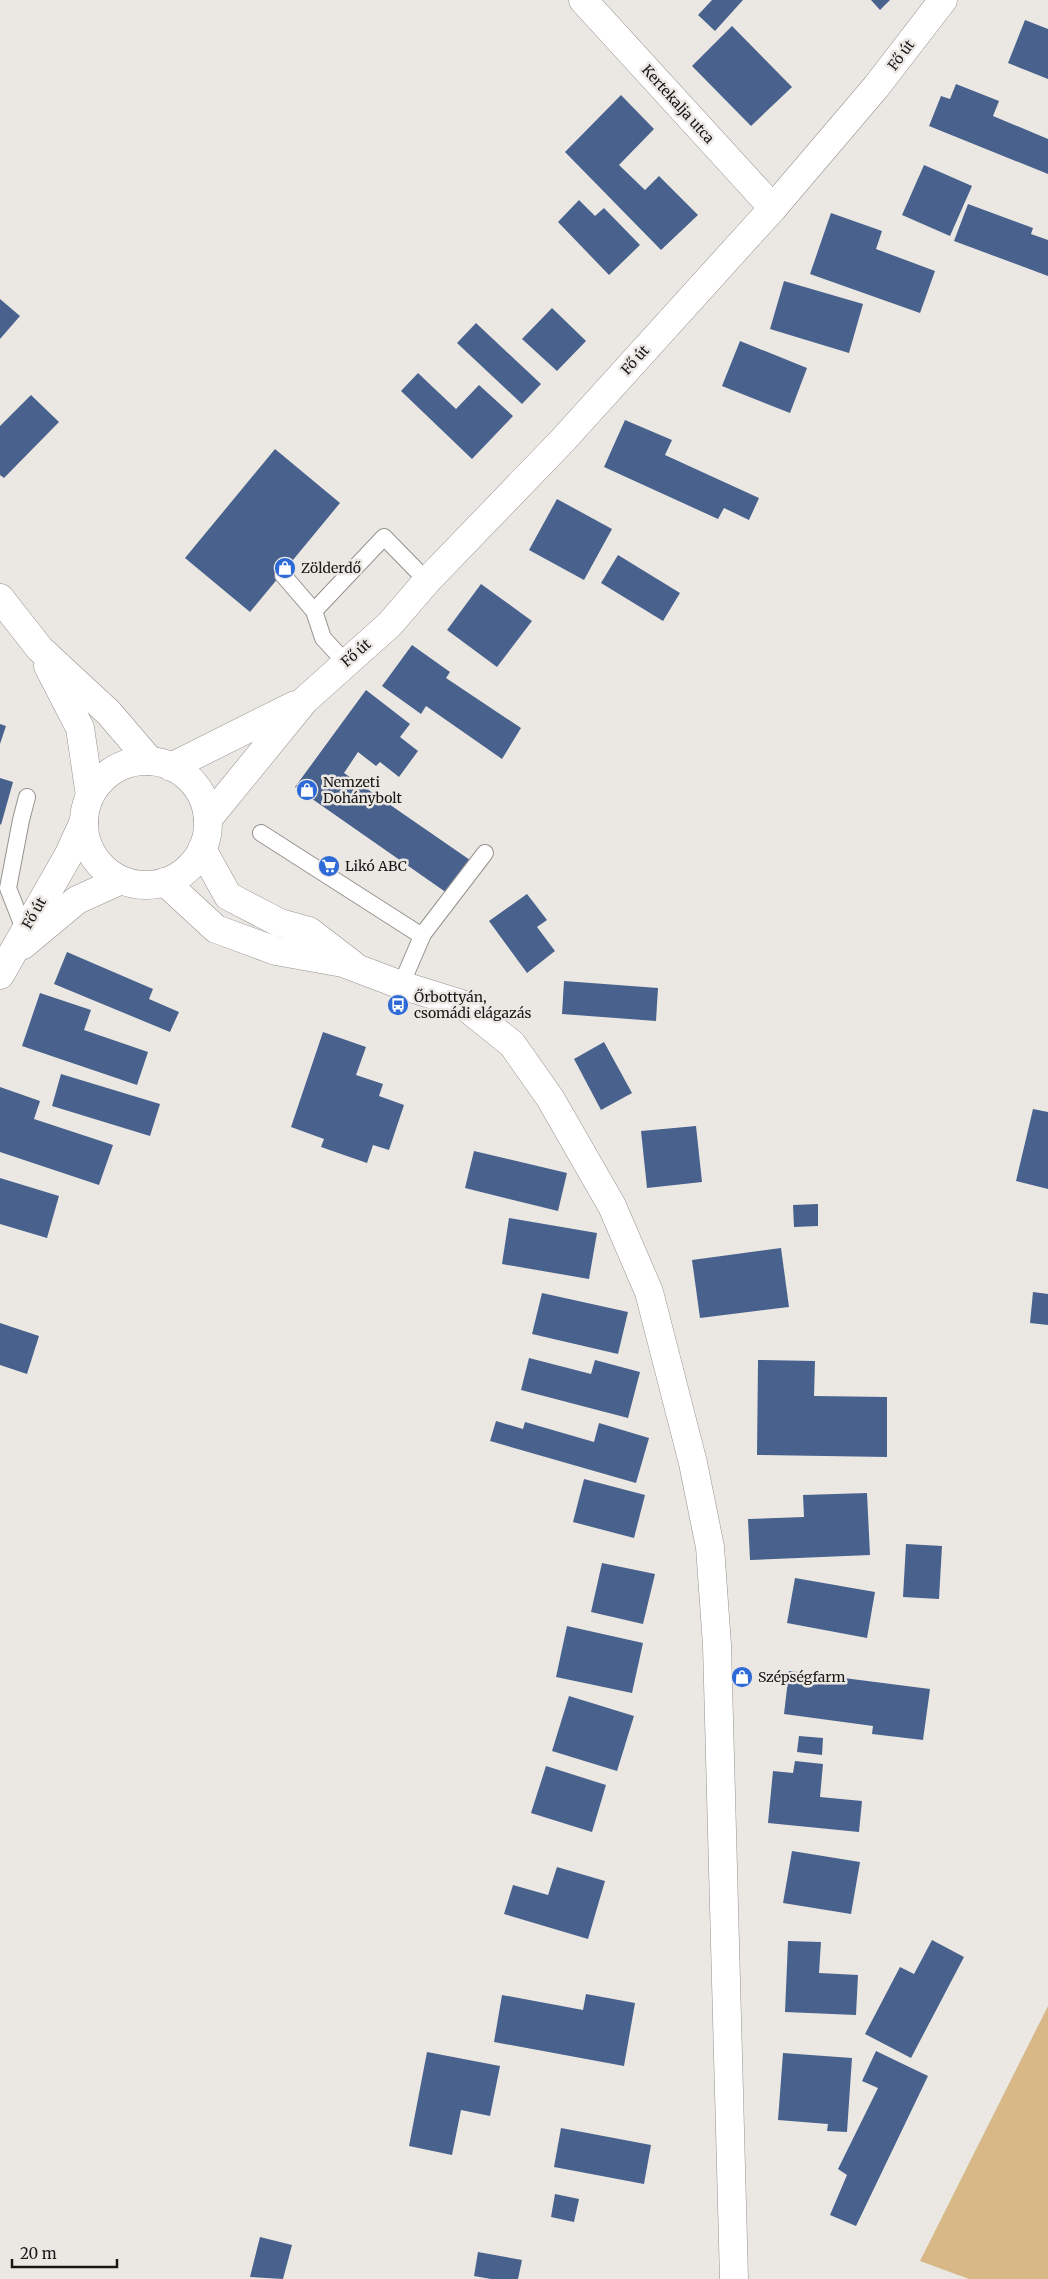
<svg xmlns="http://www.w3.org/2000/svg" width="1048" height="2279" font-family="Merriweather,serif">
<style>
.water{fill:#d8b886}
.building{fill:#49628d}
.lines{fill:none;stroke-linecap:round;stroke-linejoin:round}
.service-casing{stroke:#95938f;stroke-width:18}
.minor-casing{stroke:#95938f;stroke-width:29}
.secondary-casing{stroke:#95938f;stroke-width:29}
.service{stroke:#fff;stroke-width:16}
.minor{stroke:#fff;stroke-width:28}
.secondary{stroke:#fff;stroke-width:28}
.labels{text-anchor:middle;stroke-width:5;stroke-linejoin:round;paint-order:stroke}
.street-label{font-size:14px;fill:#181716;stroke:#ebe8e4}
.poi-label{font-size:14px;fill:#181716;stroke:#ebe8e4;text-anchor:start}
</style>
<rect width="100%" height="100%" fill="#ebe8e4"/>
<path class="water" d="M 1048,2006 L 1048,2279 L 969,2279 L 920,2261 Z"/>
<g class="building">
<path d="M 712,0 L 743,0 L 715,31 L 698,15 Z"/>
<path d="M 871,0 L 890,0 L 880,10 Z"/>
<path d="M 1025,20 L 1048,29 L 1048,79 L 1008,63 Z"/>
<path d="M 732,26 L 792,87 L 751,126 L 692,66 Z"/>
<path d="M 956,84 L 999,101 L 993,116 L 1048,139 L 1048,174 L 929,126 L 941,96 L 950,99 Z"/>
<path d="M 621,95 L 654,129 L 619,165 L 645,190 L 659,176 L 698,215 L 661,250 L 565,152 Z"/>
<path d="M 924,165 L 972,186 L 950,236 L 902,215 Z"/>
<path d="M 579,200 L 595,216 L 604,208 L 640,245 L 609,275 L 558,222 Z"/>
<path d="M 968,204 L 1033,228 L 1031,234 L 1048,240 L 1048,276 L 954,241 Z"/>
<path d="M 831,213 L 882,231 L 876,249 L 935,271 L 920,313 L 810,274 Z"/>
<path d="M 784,281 L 863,304 L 849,353 L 770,329 Z"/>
<path d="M 0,299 L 20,316 L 0,339 Z"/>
<path d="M 552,308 L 586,341 L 557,371 L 522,339 Z"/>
<path d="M 476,323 L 541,384 L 522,404 L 457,343 Z"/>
<path d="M 740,341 L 807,368 L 790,413 L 722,386 Z"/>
<path d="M 418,373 L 456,409 L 479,385 L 513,416 L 472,459 L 401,391 Z"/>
<path d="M 31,395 L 59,422 L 4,478 L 0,475 L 0,426 Z"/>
<path d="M 625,420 L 672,440 L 665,455 L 759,498 L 749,520 L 724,508 L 718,519 L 604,467 Z"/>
<path d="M 275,449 L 340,503 L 250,612 L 185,558 Z"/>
<path d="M 557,499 L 612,529 L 584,580 L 529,550 Z"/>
<path d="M 618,555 L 680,593 L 663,621 L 601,583 Z"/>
<path d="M 481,584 L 532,621 L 497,667 L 447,630 Z"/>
<path d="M 412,645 L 450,672 L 446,678 L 521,728 L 502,759 L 426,706 L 421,714 L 382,686 Z"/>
<path d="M 366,690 L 410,724 L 400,737 L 418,751 L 399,777 L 380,762 L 376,766 L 358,752 L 344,773 L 470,860 L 447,893 L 295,787 Z"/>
<path d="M 0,724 L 6,726 L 0,744 Z"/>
<path d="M 0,778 L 13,782 L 1,825 L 0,824 Z"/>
<path d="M 527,894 L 547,920 L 537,927 L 555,951 L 527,973 L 489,921 Z"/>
<path d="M 67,952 L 153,989 L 149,999 L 179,1012 L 170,1032 L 54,984 Z"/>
<path d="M 564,981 L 658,988 L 656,1021 L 562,1014 Z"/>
<path d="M 40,993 L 91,1010 L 84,1030 L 148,1052 L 137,1085 L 22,1046 Z"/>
<path d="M 323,1032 L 366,1047 L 356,1075 L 383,1084 L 379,1096 L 404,1105 L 389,1150 L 373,1145 L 367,1163 L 321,1147 L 324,1139 L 291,1127 Z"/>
<path d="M 604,1042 L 632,1093 L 601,1110 L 574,1059 Z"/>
<path d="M 61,1074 L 160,1104 L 150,1136 L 52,1106 Z"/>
<path d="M 0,1087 L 40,1101 L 34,1119 L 113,1145 L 99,1185 L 0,1152 Z"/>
<path d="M 1033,1109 L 1048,1112 L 1048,1189 L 1016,1181 Z"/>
<path d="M 696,1126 L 702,1182 L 647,1188 L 641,1131 Z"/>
<path d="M 474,1151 L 567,1173 L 558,1211 L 465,1188 Z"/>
<path d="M 0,1178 L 59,1196 L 47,1238 L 0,1224 Z"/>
<path d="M 818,1204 L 818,1226 L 794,1227 L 793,1205 Z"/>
<path d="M 509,1218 L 597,1233 L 589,1279 L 502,1264 Z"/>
<path d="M 781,1248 L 789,1307 L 700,1318 L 692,1260 Z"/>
<path d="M 1033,1292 L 1048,1294 L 1048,1325 L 1030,1323 Z"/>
<path d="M 542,1293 L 628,1312 L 618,1354 L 532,1334 Z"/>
<path d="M 0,1323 L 39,1336 L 27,1374 L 0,1365 Z"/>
<path d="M 529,1358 L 591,1374 L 595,1360 L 640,1372 L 628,1418 L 521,1390 Z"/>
<path d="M 758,1360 L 815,1361 L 814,1396 L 887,1397 L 887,1457 L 757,1455 Z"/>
<path d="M 496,1421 L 523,1429 L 525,1422 L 594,1442 L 599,1423 L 649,1438 L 636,1483 L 490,1441 Z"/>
<path d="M 584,1479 L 645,1495 L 634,1538 L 573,1522 Z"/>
<path d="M 867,1493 L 870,1555 L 750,1560 L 748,1519 L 804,1517 L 803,1495 Z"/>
<path d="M 906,1544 L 942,1546 L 939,1599 L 903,1597 Z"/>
<path d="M 602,1563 L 655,1574 L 643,1624 L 591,1612 Z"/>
<path d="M 795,1578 L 875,1592 L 867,1638 L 787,1623 Z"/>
<path d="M 567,1626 L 643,1643 L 632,1693 L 556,1677 Z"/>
<path d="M 789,1671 L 930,1689 L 923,1740 L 872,1734 L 873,1726 L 784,1714 Z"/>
<path d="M 569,1696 L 634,1716 L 617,1771 L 552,1751 Z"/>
<path d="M 799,1736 L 823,1738 L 822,1755 L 797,1752 Z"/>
<path d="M 795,1761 L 823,1764 L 820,1797 L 862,1801 L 859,1832 L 768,1823 L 773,1771 L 793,1773 Z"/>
<path d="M 546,1766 L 606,1785 L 592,1832 L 531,1813 Z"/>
<path d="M 792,1851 L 860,1862 L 851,1914 L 783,1903 Z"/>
<path d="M 557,1867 L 605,1881 L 588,1939 L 504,1914 L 513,1885 L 548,1895 Z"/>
<path d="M 932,1940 L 964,1957 L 911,2058 L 865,2034 L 900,1967 L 914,1974 Z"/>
<path d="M 788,1941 L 821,1942 L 819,1973 L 858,1975 L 856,2015 L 785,2012 Z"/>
<path d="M 586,1994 L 635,2003 L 624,2066 L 494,2042 L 502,1995 L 583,2010 Z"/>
<path d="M 876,2051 L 928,2076 L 856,2226 L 830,2215 L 847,2175 L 838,2169 L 878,2088 L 862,2081 Z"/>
<path d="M 427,2052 L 500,2066 L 490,2116 L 461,2110 L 452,2155 L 409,2146 Z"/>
<path d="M 783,2053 L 852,2058 L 847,2132 L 827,2131 L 828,2124 L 778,2120 Z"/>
<path d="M 561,2128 L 651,2145 L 644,2184 L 554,2167 Z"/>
<path d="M 555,2194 L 579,2199 L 574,2222 L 551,2217 Z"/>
<path d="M 260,2237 L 292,2245 L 283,2279 L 250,2277 Z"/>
<path d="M 478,2252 L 522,2260 L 518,2279 L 491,2279 L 474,2276 Z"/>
</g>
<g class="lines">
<g class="service-casing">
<g id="service">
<path d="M 283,575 L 314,611 L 323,638 L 346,663"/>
<path d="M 314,611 L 384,537 L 427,581"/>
<path d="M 261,833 L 422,936"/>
<path d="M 24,929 L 8,888 L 21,820 L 27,797"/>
<path d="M 401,985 L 423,934 L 485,853"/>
</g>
</g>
<g class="minor-casing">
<path id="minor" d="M 583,0 L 773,208"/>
</g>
<g class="secondary-casing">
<g id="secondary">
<path d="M 0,598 L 40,649 L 109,713 L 150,761"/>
<path d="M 48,666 L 80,728 L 90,796"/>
<circle cx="146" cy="823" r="62"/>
<path d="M 171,767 L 295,705"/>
<path d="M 208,819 L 305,700 L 390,624 L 427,581 L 563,440 L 773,208 L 876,87 L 943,0"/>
<path d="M 202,849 L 228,896 L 280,923 L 309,931 L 352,964"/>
<path d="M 165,882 L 216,929 L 276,951 L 343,963 L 401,985 L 462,1004 L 512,1044 L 550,1098 L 612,1206 L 649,1292 L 693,1463 L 710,1547 L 717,1645 L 734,2279"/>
<path d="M 23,945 L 77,900 L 119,881"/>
<path d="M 0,975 L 68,856 L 84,821"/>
</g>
</g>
<use href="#service" class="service"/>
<use href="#minor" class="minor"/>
<use href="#secondary" class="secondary"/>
</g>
<defs>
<g id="shop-disc" transform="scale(1.125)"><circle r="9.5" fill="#2d6ad7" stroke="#ebe8e4"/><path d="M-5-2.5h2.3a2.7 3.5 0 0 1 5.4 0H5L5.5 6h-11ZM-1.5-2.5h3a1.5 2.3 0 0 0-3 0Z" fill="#fff"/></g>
<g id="supermarket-disc" transform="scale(1.125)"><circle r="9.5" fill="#2d6ad7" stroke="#ebe8e4"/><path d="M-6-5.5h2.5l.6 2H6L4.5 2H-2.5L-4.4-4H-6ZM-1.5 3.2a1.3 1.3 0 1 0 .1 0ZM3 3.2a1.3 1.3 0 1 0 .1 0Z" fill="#fff"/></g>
<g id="bus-disc" transform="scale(1.125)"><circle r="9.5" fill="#2d6ad7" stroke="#ebe8e4"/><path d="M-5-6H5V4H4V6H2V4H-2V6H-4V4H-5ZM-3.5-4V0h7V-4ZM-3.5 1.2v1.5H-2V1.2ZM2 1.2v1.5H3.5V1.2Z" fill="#fff"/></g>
</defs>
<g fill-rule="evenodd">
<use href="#shop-disc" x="285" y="568"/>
<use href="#shop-disc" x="307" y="790"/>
<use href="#supermarket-disc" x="329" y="866"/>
<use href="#bus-disc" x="398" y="1005"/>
<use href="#shop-disc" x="742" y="1677"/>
</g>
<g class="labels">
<g class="street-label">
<text transform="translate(901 55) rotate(-53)" y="5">Fő út</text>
<text transform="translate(678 104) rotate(48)" y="5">Kertekalja utca</text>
<text transform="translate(635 360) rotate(-48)" y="5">Fő út</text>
<text transform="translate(356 653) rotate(-41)" y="5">Fő út</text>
<text transform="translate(34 913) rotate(-60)" y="5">Fő út</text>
</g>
<g class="poi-label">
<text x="301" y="573">Zölderdő</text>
<text x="323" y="787">Nemzeti<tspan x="323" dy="16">Dohánybolt</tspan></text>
<text x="345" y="871">Likó ABC</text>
<text x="414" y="1002">Őrbottyán,<tspan x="414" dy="16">csomádi elágazás</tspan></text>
<text x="758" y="1682">Szépségfarm</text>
</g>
</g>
<path d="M12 2259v8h105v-8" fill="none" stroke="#181716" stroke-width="2.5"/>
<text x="20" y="2259" font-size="15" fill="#181716" stroke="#ebe8e4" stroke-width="4" paint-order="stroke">20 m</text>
</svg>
